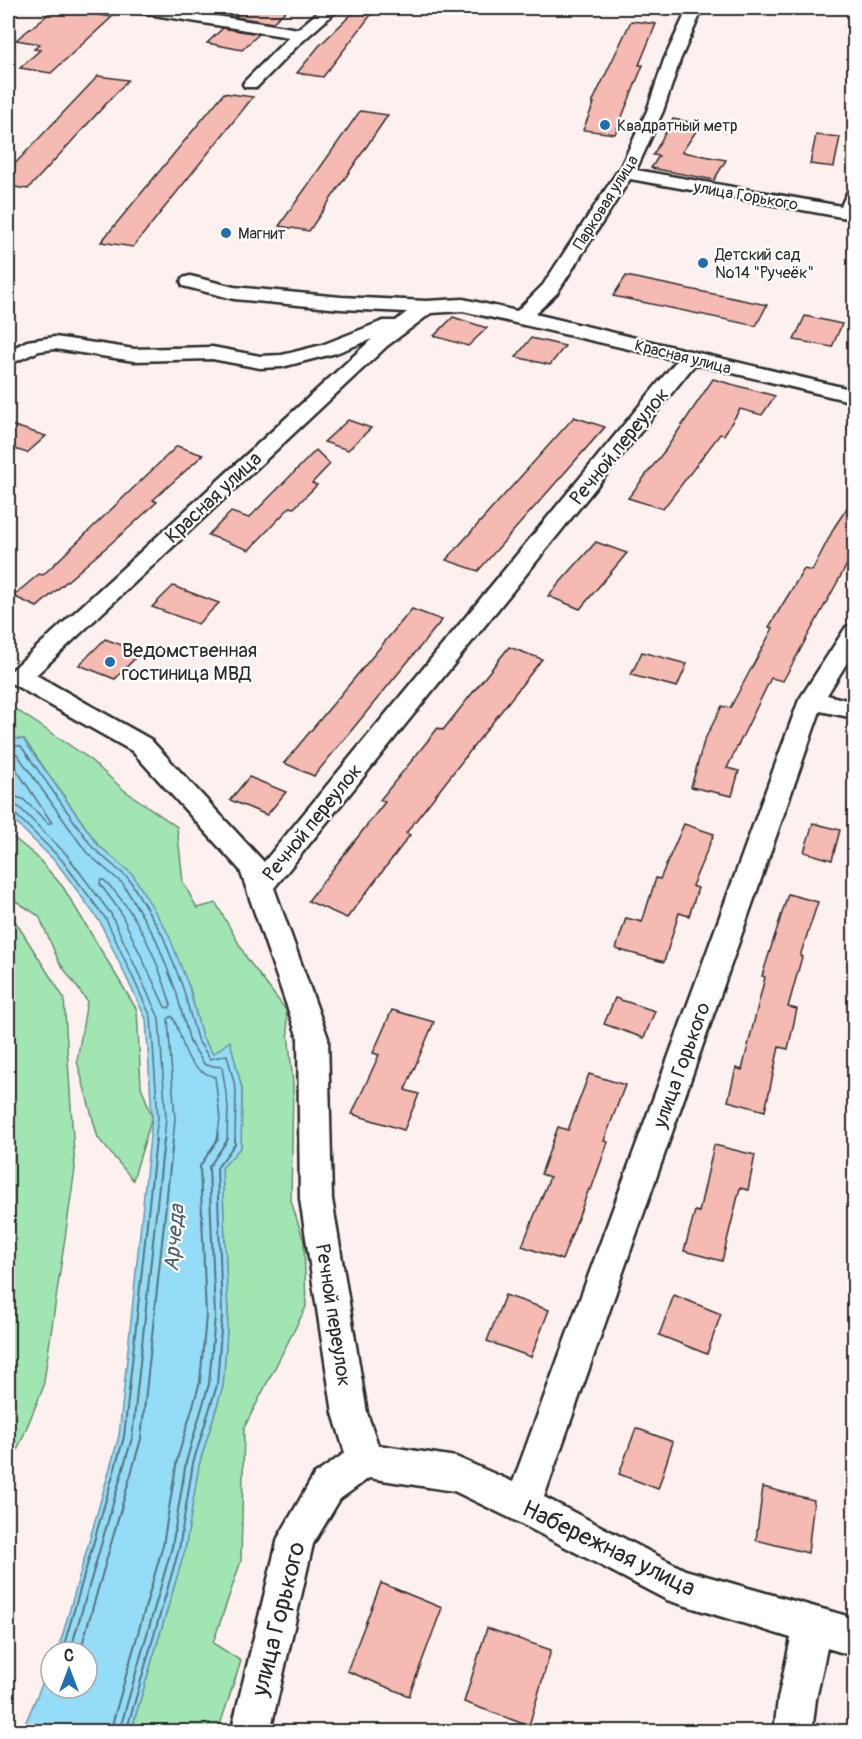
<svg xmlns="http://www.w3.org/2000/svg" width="862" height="1739" font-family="Pangolin,sans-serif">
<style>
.green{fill:#a1e6b2;stroke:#66886e;stroke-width:1.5}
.water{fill:#95dcf7;stroke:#6b95a5;stroke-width:1.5}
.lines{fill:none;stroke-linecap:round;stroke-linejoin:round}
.shore-far1{stroke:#55727d;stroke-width:1.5}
.shore{stroke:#55727d;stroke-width:2}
.building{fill:#f5bab2;stroke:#2b2b2b;stroke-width:1.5}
.minor-casing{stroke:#2b2b2b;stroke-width:5}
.minor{fill:#fff;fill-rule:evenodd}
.poi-dot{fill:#1f6fb2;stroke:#fff;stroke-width:2}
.labels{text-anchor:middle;stroke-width:4.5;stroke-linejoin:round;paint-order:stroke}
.far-poi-label{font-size:16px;fill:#2b2b2b;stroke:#fff;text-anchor:start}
.far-street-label{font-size:16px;fill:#2b2b2b;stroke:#fff}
.street-label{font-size:20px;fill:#2b2b2b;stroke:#fff}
.poi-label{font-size:20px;fill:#2b2b2b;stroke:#fff;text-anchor:start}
.water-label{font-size:21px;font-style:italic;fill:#4b6068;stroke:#fff}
.near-street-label{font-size:24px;fill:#2b2b2b;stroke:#fff}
</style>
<rect width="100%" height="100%" fill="#fdf1f0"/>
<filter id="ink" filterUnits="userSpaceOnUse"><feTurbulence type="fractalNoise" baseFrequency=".0167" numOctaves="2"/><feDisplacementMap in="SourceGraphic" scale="12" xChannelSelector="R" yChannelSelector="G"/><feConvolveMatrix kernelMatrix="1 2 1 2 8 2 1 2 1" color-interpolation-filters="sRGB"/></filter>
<g filter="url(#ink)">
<g class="green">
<path d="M 8,704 L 87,757 L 124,790 L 177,827 L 183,882 L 197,908 L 216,903 L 248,960 L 286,1010 L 293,1084 L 291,1201 L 304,1242 L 306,1307 L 244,1428 L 241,1561 L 213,1643 L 241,1661 L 218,1731 L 131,1731 L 185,1550 L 199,1465 L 223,1386 L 228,1316 L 222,1168 L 241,1147 L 242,1089 L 230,1042 L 213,1054 L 202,1037 L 189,986 L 133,875 L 98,845 L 24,739 L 8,739 Z"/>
<path d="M 8,833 L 36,856 L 63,887 L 137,1010 L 141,1086 L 152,1117 L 133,1180 L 98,1138 L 77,1061 L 87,1001 L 59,962 L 39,916 L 8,896 Z"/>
<path d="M 8,910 L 64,998 L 75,1169 L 43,1388 L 8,1473 Z"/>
</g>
<path class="water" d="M 8,739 L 23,739 L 98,845 L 133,875 L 168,933 L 189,987 L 202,1037 L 213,1054 L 230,1041 L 242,1089 L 241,1147 L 222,1168 L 228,1316 L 223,1386 L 199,1465 L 185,1550 L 131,1731 L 22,1731 L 51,1663 L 51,1688 L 87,1688 L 87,1652 L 56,1652 L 62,1637 L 119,1436 L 152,1117 L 146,1019 L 100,922 L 57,863 L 8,815 Z"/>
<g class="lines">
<g class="shore-far1">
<path d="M 8,745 L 21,746 L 93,848 L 129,879 L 163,936 L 183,988 L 197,1039 L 210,1059 L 227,1055 L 236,1090 L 235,1141"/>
<path d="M 8,752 L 17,754 L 87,853 L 123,884 L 156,939 L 176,991 L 190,1042 L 205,1065 L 222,1067 L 228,1106 L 227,1141"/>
<path d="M 8,761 L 12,763 L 52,823 L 48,823 L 23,799 L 8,795"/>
<path d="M 8,804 L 19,807 L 66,854 L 111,914 L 159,1018 L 166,1118 L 164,1141"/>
<path d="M 8,811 L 14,813 L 61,859 L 106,919 L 151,1017 L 158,1117 L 155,1141"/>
<path d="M 101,880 L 104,880 C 139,914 157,959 171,1005 L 169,1008 L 165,1007 L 120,911 L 100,884 Z"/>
<path d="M 173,1141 L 175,1119 L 168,1019 L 172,1016 C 187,1042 179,1066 215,1077 L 220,1118 L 217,1141"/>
</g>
<g class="shore">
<path d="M 62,1652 L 124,1437 L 156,1139"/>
<path d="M 70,1652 L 132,1438 L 164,1139"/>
<path d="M 80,1652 L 141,1439 L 173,1139"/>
<path d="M 110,1732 L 163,1545 L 177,1460 L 200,1382 L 206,1316 L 200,1166 L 218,1139"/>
<path d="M 119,1732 L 172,1547 L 186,1462 L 209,1384 L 215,1316 L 209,1167 L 228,1139"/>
<path d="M 126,1732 L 179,1549 L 193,1463 L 217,1385 L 222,1316 L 217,1168 L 235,1144 L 235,1139"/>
</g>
</g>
<g class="building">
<path d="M 56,8 L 112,17 L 51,73 L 20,68 L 40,50 L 34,49 L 40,44 L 16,40 Z"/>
<path d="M 244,8 L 289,8 L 272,23 L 235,17 Z"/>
<path d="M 358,8 L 370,8 L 374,11 L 323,77 L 297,73 L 319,46 Z"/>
<path d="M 631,21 L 656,24 L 639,65 L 643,65 L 615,134 L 583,130 L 594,103 L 592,103 Z"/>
<path d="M 223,28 L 259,34 L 242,50 L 207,43 Z"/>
<path d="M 98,76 L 128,80 L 28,189 L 8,186 L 8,171 Z"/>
<path d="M 224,93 L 253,97 L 133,247 L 101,242 Z"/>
<path d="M 360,111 L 388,115 L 309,231 L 279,226 Z"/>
<path d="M 673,119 L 701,124 L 682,152 L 726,160 L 714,180 L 651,168 L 659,156 L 653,155 Z"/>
<path d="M 816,135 L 840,137 L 834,167 L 810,164 Z"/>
<path d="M 626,276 L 767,305 L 756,326 L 613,296 Z"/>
<path d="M 805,316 L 842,324 L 832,347 L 794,340 Z"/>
<path d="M 453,317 L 487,328 L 468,346 L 434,336 Z"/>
<path d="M 531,338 L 565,346 L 550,365 L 516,357 Z"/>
<path d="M 713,379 L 775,396 L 762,415 L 740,409 L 724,435 L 720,434 L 663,509 L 628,498 L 666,449 Z"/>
<path d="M 574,417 L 605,427 L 478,571 L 446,560 Z"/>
<path d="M 348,420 L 371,428 L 348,450 L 324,442 Z"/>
<path d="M 8,424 L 46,436 L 27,453 L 8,447 Z"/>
<path d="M 177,446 L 203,455 L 153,500 L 157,502 L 131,526 L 37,607 L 13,596 L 39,574 L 43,575 Z"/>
<path d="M 316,450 L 330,464 L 312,483 L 317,485 L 294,508 L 290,507 L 249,550 L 208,535 L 231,512 L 249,518 Z"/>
<path d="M 855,496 L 855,550 L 783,681 L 771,678 L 727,768 L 739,771 L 732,796 L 691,787 L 704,741 L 722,706 L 730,708 L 773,628 L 769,627 L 781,607 L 804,569 L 812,571 L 835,526 Z"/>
<path d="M 596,542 L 627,553 L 580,609 L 548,596 Z"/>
<path d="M 173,586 L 219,603 L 198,624 L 152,607 Z"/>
<path d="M 412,609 L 442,620 L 314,776 L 284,763 Z"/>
<path d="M 105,639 L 141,652 L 115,679 L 79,665 Z"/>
<path d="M 509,647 L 542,659 L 406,833 L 410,835 L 347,918 L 308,901 L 385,802 L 380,800 L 438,728 L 443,730 Z"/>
<path d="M 642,652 L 687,664 L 677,687 L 631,675 Z"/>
<path d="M 249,777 L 286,792 L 267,815 L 230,800 Z"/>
<path d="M 813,823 L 840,830 L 832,860 L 804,852 Z"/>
<path d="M 684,824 L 714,834 L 692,886 L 698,888 L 689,916 L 679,913 L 664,962 L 616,949 L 626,918 L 642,922 L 656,878 L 660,879 Z"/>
<path d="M 788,894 L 818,902 L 800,956 L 802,957 L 788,1007 L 797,1009 L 788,1049 L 779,1047 L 765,1111 L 728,1101 L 736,1068 L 742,1070 L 765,977 L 762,976 Z"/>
<path d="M 615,998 L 655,1011 L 644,1038 L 604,1024 Z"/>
<path d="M 392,1010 L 434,1022 L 405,1090 L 419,1094 L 404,1130 L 352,1114 L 379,1055 L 373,1053 Z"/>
<path d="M 589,1074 L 625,1085 L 604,1141 L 608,1142 L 591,1190 L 589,1189 L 562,1260 L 522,1246 L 550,1177 L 541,1174 L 558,1127 L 568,1130 Z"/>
<path d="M 714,1145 L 755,1155 L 748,1190 L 740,1188 L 722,1261 L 684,1251 L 695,1211 L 699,1212 Z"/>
<path d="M 505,1295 L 549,1310 L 531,1357 L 487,1341 Z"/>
<path d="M 674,1295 L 721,1314 L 707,1354 L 659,1335 Z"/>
<path d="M 636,1428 L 673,1442 L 658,1489 L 619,1474 Z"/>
<path d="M 763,1487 L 814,1500 L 808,1553 L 756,1540 Z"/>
<path d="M 381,1583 L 442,1608 L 409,1696 L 347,1671 Z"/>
<path d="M 487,1628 L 551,1650 L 529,1726 L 464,1702 Z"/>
</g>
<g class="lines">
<g class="minor-casing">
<g id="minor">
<path d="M 134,8 L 167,8 L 298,29 L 323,8 L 340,8 L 297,46 L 257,87 L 245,87 L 243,84 L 245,81 L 289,37 L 142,13 Z"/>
<path d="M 688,8 L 703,8 L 680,60 L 663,111 L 636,170 L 841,206 L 848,191 L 854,190 L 854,215 L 847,218 L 630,179 L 557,293 L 535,314 L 854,390 L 854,402 L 695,364 L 274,888 L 328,1038 L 332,1199 L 367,1413 L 378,1445 L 456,1457 L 513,1482 L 799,700 L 846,627 L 854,625 L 854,651 L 827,695 L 854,702 L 854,718 L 820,711 L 544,1497 L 685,1570 L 854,1618 L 854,1656 L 827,1648 L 816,1699 L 812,1732 L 774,1732 L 778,1699 L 791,1638 L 667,1600 L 510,1518 L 454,1491 L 369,1478 L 340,1499 L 313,1544 L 270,1732 L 231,1732 L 278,1538 L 314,1475 L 345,1453 L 333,1413 L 300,1199 L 298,1038 L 240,870 L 132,751 L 11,683 L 8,677 L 11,671 L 372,339 L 336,353 L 282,367 L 260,368 L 212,359 L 134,361 L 55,349 L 39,351 L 8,365 L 8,351 L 27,341 L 55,337 L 134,349 L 212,347 L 260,356 L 282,355 L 322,345 L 383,321 L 396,321 L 407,312 L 341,309 L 234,299 L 183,286 L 181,282 L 183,278 L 190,276 L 234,287 L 341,297 L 426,301 L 463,299 L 517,311 L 543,285 L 621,166 L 647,111 L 664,60 ZM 463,311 L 677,360 L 264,862 L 150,739 L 36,675 L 387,346 L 431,313 Z"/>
</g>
</g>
<use href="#minor" class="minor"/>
</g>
</g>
<g class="poi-dot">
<circle cx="605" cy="125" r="6"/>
<circle cx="226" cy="233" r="6"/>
<circle cx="703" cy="263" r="6"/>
<circle cx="110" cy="662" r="6"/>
</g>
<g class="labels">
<g class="far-poi-label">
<text x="617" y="131">Квадратный метр</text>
<text x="238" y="239">Магнит</text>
<text x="715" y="260">Детский сад<tspan x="715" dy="18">№14 "Ручеёк"</tspan></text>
</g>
<g class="far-street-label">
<text transform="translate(746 195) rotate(10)" y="6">улица Горького</text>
<text transform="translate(605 202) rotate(-58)" y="6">Парковая улица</text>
<text transform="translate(683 356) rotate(14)" y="6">Красная улица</text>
</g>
<g class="street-label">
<text transform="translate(619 446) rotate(-51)" y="7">Речной переулок</text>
<text transform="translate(213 497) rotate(-43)" y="7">Красная улица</text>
<text transform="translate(312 822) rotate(-51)" y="7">Речной переулок</text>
<text transform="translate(681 1065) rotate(-70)" y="7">улица Горького</text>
<text transform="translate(334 1315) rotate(81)" y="7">Речной переулок</text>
</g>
<g class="poi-label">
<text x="122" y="657">Ведомственная<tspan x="122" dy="23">гостиница МВД</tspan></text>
</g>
<g class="water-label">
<text transform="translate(174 1238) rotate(-85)" y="7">Арчеда</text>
</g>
<g class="near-street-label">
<text transform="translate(609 1548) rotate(26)" y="8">Набережная улица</text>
<text transform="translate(278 1619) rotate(-76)" y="8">улица Горького</text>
</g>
</g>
<rect width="862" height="1739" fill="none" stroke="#fff" stroke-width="30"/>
<rect x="15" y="15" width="832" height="1709" fill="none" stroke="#2b2b2b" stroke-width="2" filter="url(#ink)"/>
<g transform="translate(69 1670)"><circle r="28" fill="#ffffff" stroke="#aaaaaa" stroke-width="1.5"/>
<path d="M0-4.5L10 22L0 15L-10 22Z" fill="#1f6fb2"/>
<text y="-9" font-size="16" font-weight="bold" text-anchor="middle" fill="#2b2b2b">С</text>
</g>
</svg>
